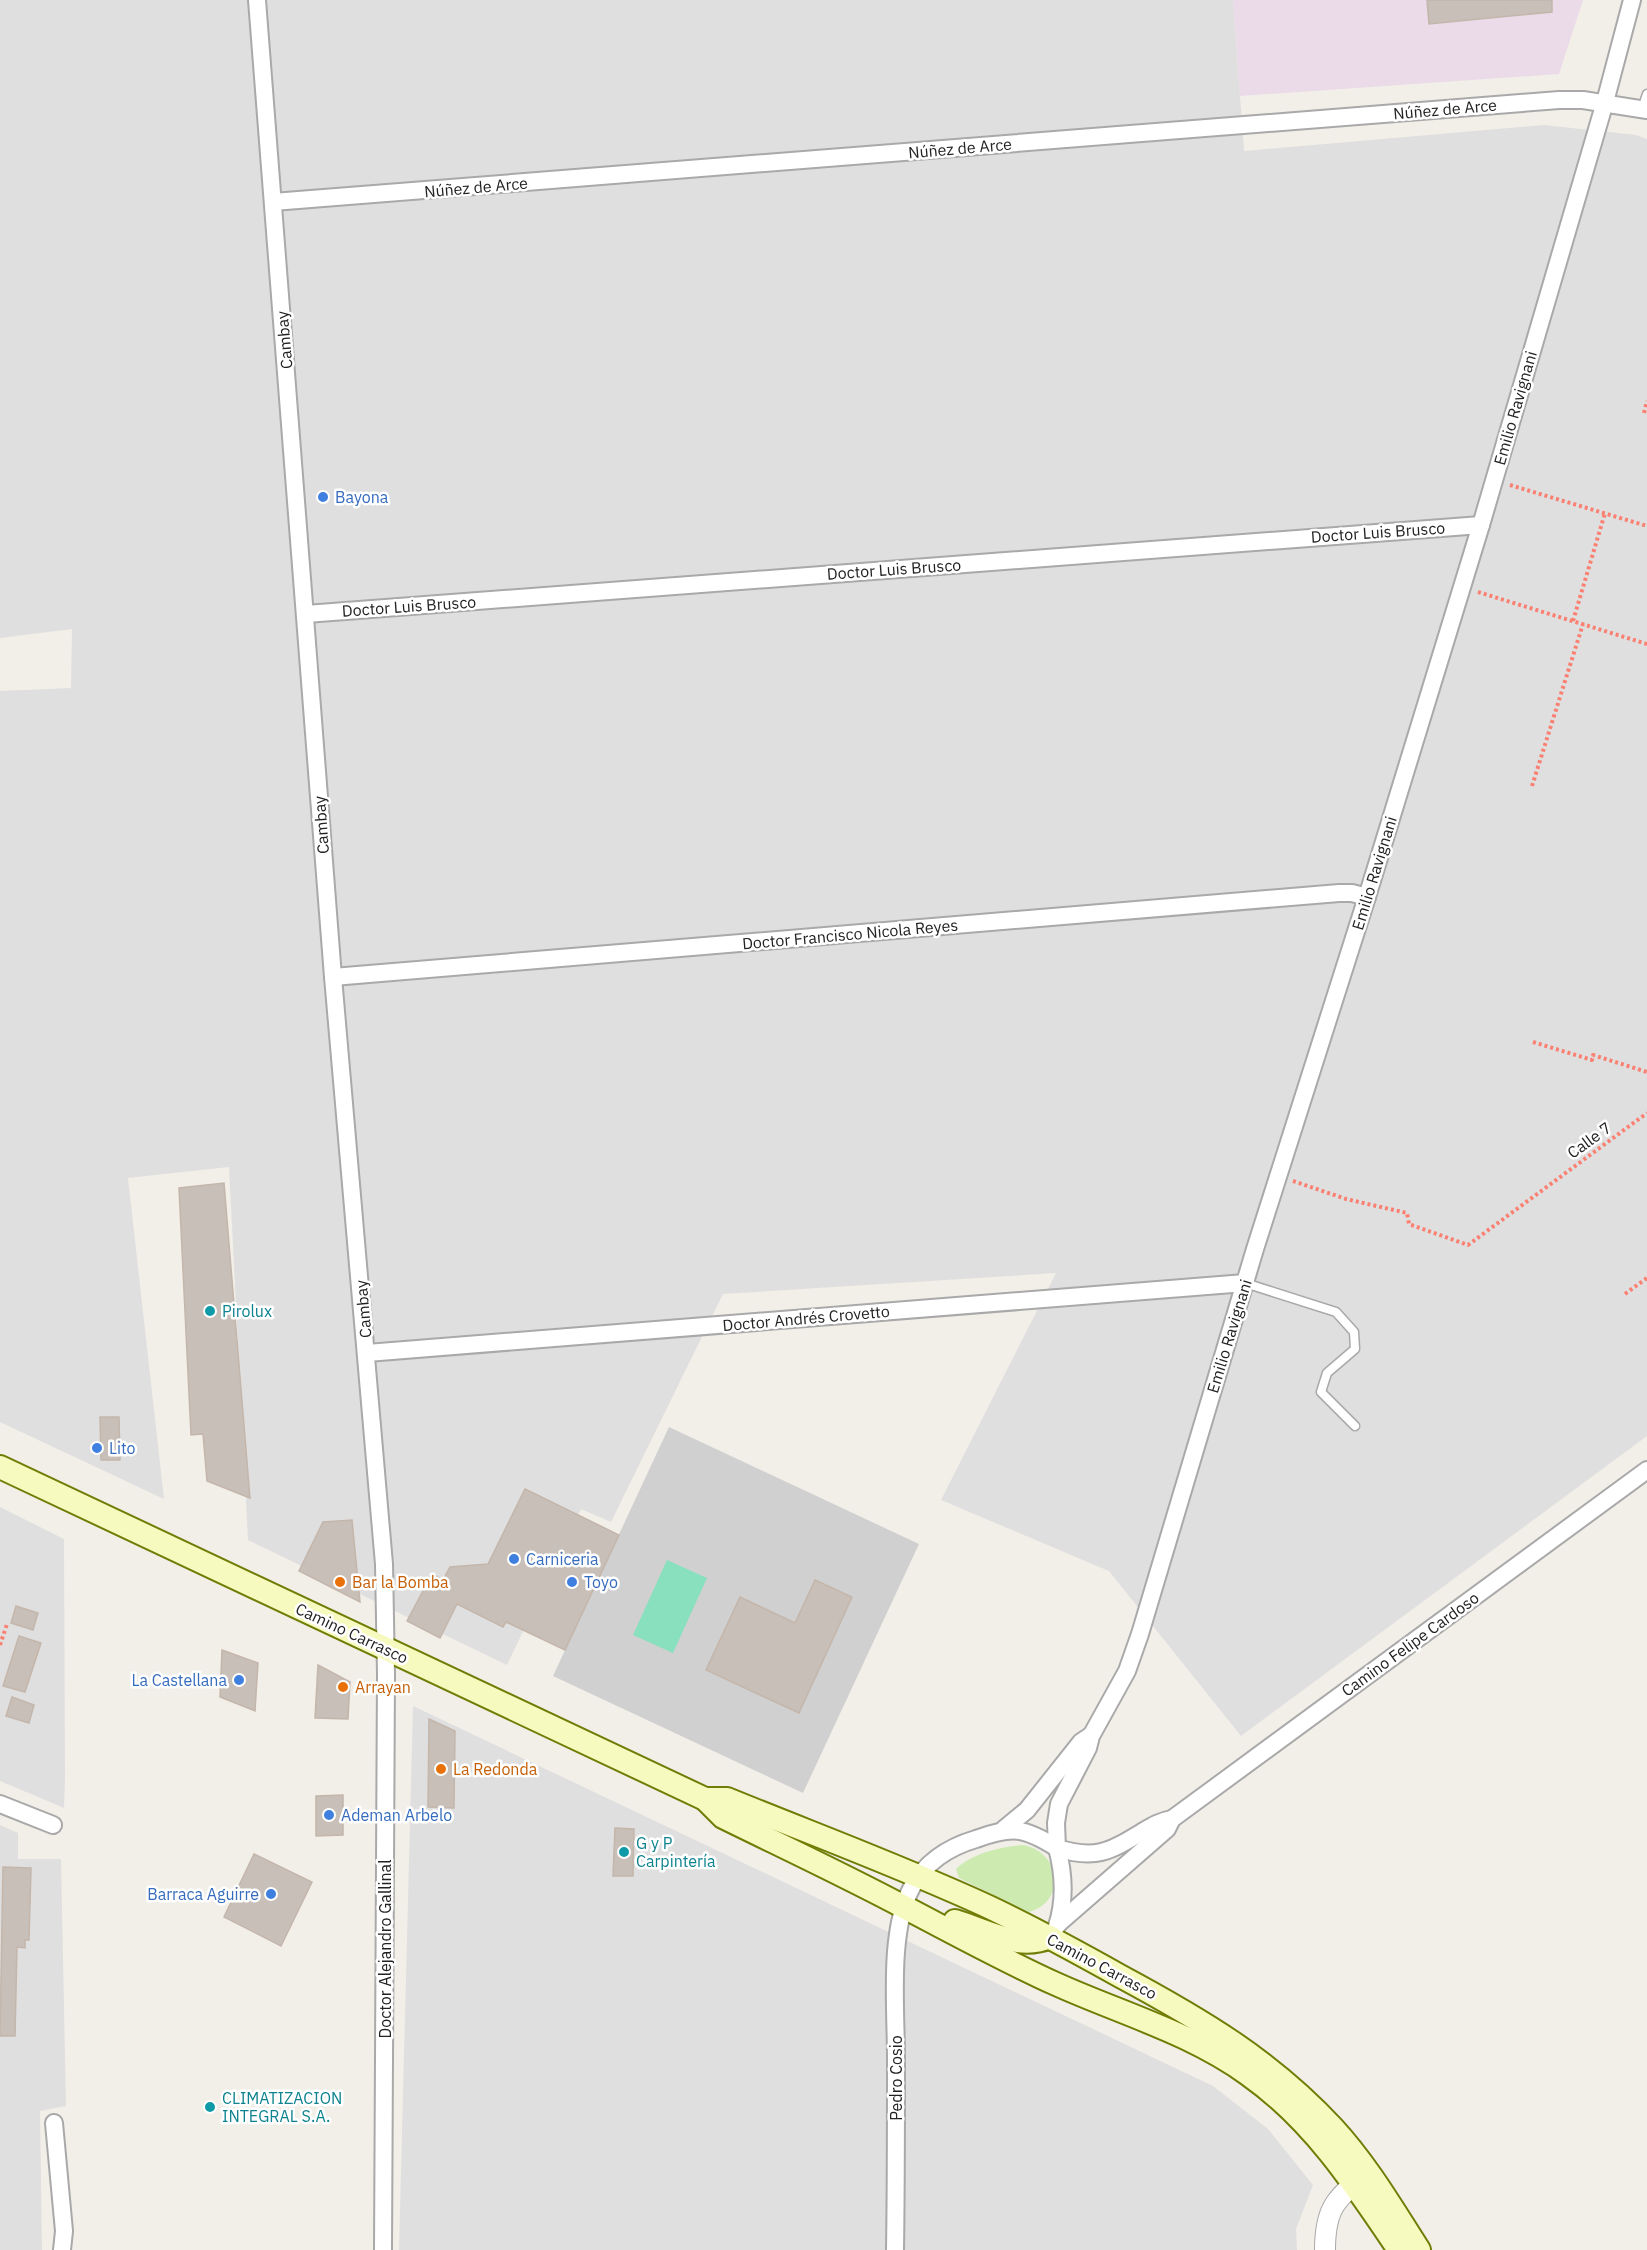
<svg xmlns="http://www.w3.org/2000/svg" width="1647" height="2250" font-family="'IBM Plex Sans',sans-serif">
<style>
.residential{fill:#e0dfdf}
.industrial{fill:#ebdbe8}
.religious{fill:#d0d0d0}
.grass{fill:#cdebb0}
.pitch{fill:#88e0be}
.building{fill:#c7bfb8;stroke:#c4b6ab;stroke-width:1.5}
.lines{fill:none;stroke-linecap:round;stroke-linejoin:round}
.service-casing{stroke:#a9a9a9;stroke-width:11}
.minor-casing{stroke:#a9a9a9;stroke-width:20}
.tertiary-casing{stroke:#a9a9a9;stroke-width:22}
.secondary-casing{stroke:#707d05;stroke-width:26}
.path{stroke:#fa8072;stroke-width:4;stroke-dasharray:3 3;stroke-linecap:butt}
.service{stroke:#fff;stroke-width:8}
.minor{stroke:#fff;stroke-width:16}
.tertiary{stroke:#fff;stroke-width:20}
.secondary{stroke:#f7fabf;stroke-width:22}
.shop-dot{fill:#3f7fe0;stroke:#fff;stroke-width:2}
.culture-dot{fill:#0f9aa8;stroke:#fff;stroke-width:2}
.food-dot{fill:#e8710a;stroke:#fff;stroke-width:2}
.labels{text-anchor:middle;stroke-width:5;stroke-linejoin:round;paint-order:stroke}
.street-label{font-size:16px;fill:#222;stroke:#fff}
.shop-label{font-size:16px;fill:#366cbe;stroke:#fff;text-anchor:start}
.culture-label{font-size:16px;fill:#0d838f;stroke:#fff;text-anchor:start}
.food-label{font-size:16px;fill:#c56008;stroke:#fff;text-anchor:start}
</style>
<rect width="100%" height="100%" fill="#f2efe9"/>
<g class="residential">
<path d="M 0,0 L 1233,0 L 1244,151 L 1544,125 L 1636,135 L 1647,139 L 1647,1436 L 1241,1736 L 1109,1571 L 941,1500 L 1056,1273 L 723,1294 L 611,1522 L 581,1509 L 507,1665 L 248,1540 L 229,1167 L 128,1178 L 164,1499 L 0,1422 L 0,691 L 71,688 L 72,629 L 0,638 Z"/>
<path d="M 0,1507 L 64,1539 L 65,1779 L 64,1808 L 0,1781 Z"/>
<path d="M 413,1706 L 1213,2086 L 1268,2129 L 1313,2185 L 1296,2229 L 1297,2250 L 399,2250 Z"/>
<path d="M 0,1825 L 18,1833 L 18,1859 L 61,1859 L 66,2106 L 40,2111 L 42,2250 L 0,2250 Z"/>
</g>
<path class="industrial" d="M 1233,0 L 1583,0 L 1559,74 L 1240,96 Z"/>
<path class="religious" d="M 669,1427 L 919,1544 L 803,1793 L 553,1676 Z"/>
<path class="grass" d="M 1023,1845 C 1061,1852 1067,1901 1029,1912 L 959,1878 L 956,1869 C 972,1853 1001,1847 1023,1845 Z"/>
<path class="pitch" d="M 667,1560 L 707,1578 L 673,1653 L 633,1635 Z"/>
<g class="building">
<path d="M 1427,0 L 1552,0 L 1552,12 L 1429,24 Z"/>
<path d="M 224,1183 L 250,1498 L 207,1481 L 203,1434 L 191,1435 L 179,1188 Z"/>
<path d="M 100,1417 L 119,1417 L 120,1460 L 101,1460 Z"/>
<path d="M 525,1489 L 619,1535 L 565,1650 L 506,1622 L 503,1627 L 457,1604 L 440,1638 L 407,1621 L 432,1574 L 443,1580 L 450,1567 L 488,1564 Z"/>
<path d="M 352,1520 L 360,1602 L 299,1571 L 323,1522 Z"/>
<path d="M 815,1580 L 852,1597 L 799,1713 L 706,1670 L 740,1597 L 795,1623 Z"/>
<path d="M 16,1606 L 38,1613 L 33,1630 L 11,1623 Z"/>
<path d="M 19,1636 L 41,1643 L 25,1692 L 3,1686 Z"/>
<path d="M 222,1650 L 258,1663 L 255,1711 L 220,1697 Z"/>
<path d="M 318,1665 L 350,1682 L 348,1719 L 315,1718 Z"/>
<path d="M 12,1697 L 34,1705 L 29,1723 L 6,1716 Z"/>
<path d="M 429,1719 L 455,1731 L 454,1808 L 428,1807 Z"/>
<path d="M 343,1795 L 343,1835 L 316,1836 L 316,1796 Z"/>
<path d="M 615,1828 L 634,1829 L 633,1876 L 613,1876 Z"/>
<path d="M 254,1854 L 312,1882 L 281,1946 L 224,1917 Z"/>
<path d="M 3,1867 L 31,1868 L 29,1940 L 25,1940 L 25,1948 L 17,1947 L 15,2036 L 0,2036 Z"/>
</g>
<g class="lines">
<g class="service-casing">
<g id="service">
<path d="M 1642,109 L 1647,94"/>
<path d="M 1245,1283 L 1336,1312 L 1354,1332 L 1355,1349 L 1327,1373 L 1321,1392 L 1355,1426"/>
</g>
</g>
<g class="minor-casing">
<g id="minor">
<path d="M 257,0 L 333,977 L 384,1564 L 386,1674 L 383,2250"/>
<path d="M 273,202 L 1559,100 L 1583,100 L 1647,110"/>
<path d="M 306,614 L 1481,525"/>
<path d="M 333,977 L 1339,893 L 1352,893 L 1367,897"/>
<path d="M 367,1353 L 1245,1283"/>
<path d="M 0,1804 L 53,1825"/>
<path d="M 1172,1819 C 1160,1821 1152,1826 1142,1832 C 1109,1852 1095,1860 1057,1848 L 1056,1823 L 1059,1804 L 1088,1748 L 1091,1736 L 1127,1671 L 1140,1634 L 1255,1249 L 1367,897 L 1481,525 L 1605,102 L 1632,0"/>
<path d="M 1004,1829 L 1027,1810 L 1081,1742 L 1090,1736"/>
<path d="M 1058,1924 L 1167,1829 L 1172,1819 L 1647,1470"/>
<path d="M 54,2123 L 64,2231 L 62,2250"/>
<path d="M 895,2250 C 896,2186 896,2122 896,2058 C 896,2008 888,1931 912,1887 C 926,1861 949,1847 976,1839 C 1012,1826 1024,1827 1057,1848 C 1064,1874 1065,1901 1057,1926"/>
</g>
</g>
<g class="tertiary-casing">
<path id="tertiary" d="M 1325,2250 C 1325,2211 1334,2199 1365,2175"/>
</g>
<g class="secondary-casing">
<g id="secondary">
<path d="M 0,1467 L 705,1799 L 723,1817 C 784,1847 846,1876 906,1908 C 956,1934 1005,1961 1056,1984 C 1120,2013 1192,2033 1249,2075 C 1313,2120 1356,2186 1399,2250"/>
<path d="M 705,1799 L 727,1799 C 815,1835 905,1868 991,1908 C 1035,1929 1077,1952 1120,1976 C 1200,2019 1270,2060 1333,2128 C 1367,2165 1392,2208 1419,2250"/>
<path d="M 955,1921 C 986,1930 1018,1951 1050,1937"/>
</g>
</g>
<g class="path">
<path d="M 1644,413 L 1647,401"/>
<path d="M 1510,485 L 1647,526"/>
<path d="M 1478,592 L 1647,644"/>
<path d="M 1573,621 L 1605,513"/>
<path d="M 1532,786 L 1583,624"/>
<path d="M 1533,1042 L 1592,1060 L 1593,1055 L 1647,1072"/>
<path d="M 1293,1181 L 1346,1199 L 1407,1213 L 1409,1224 L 1468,1245 L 1647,1113"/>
<path d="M 1625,1294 L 1647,1278"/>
<path d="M 0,1645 L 7,1624"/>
</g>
<use href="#service" class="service"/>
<use href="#minor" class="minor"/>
<use href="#tertiary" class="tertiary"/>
<use href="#secondary" class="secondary"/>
</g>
<g class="shop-dot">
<circle cx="323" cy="497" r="6"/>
<circle cx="97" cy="1448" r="6"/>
<circle cx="514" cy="1559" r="6"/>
<circle cx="572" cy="1582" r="6"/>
<circle cx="239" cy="1680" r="6"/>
<circle cx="329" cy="1815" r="6"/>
<circle cx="271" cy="1894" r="6"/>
</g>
<g class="culture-dot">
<circle cx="210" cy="1311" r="6"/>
<circle cx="624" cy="1852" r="6"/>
<circle cx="210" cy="2107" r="6"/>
</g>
<g class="food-dot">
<circle cx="340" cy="1582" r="6"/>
<circle cx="343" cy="1687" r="6"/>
<circle cx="441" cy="1769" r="6"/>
</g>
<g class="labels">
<g class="street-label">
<text transform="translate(1445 109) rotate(-5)" y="6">Núñez de Arce</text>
<text transform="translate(960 148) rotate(-5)" y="6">Núñez de Arce</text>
<text transform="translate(476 187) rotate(-5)" y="6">Núñez de Arce</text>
<text transform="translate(284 340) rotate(-95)" y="6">Cambay</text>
<text transform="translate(1515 408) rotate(-74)" y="6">Emilio Ravignani</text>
<text transform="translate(1378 532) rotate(-4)" y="6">Doctor Luis Brusco</text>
<text transform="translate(894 569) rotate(-4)" y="6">Doctor Luis Brusco</text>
<text transform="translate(409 606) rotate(-4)" y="6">Doctor Luis Brusco</text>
<text transform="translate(321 825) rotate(-94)" y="6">Cambay</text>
<text transform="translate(1374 873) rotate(-73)" y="6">Emilio Ravignani</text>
<text transform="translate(850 934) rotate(-5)" y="6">Doctor Francisco Nicola Reyes</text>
<text transform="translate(1589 1140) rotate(-36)" y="6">Calle 7</text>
<text transform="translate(363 1309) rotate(-95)" y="6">Cambay</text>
<text transform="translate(806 1318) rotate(-5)" y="6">Doctor Andrés Crovetto</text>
<text transform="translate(1229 1336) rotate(-73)" y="6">Emilio Ravignani</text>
<text transform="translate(352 1633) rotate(25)" y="6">Camino Carrasco</text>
<text transform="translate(1410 1644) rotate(-36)" y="6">Camino Felipe Cardoso</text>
<text transform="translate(385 1949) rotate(-90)" y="6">Doctor Alejandro Gallinal</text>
<text transform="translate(1102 1966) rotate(28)" y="6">Camino Carrasco</text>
<text transform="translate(896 2078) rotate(-90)" y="6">Pedro Cosio</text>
</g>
<g class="shop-label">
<text x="335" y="503">Bayona</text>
<text x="109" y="1454">Lito</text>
<text x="526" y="1565">Carniceria</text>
<text x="584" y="1588">Toyo</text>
<text x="227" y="1686" text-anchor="end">La Castellana</text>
<text x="341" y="1821">Ademan Arbelo</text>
<text x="259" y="1900" text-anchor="end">Barraca Aguirre</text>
</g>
<g class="culture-label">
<text x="222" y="1317">Pirolux</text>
<text x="636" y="1849">G y P<tspan x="636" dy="18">Carpintería</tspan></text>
<text x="222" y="2104">CLIMATIZACION<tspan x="222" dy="18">INTEGRAL S.A.</tspan></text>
</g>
<g class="food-label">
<text x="352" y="1588">Bar la Bomba</text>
<text x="355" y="1693">Arrayan</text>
<text x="453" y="1775">La Redonda</text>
</g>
</g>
</svg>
